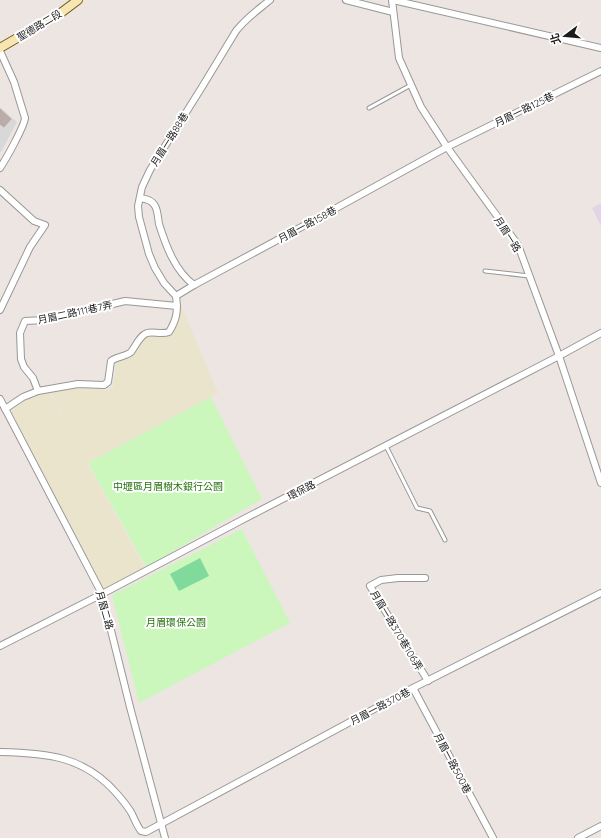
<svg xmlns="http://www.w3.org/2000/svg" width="601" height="838" font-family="Quicksand,'Noto Sans TC',sans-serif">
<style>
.residential{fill:#d9d8d8}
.industrial{fill:#e3d3e6}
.farmland{fill:#ebe4cc}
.park{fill:#cbf7bd}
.pitch{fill:#80da9c}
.building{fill:#b9acab;stroke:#bea7a4}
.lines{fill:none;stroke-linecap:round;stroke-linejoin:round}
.lane-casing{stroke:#989898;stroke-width:5}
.street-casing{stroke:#989898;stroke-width:8}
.secondary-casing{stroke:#6d5908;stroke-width:10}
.lane{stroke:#fff;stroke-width:3}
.street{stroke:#fff;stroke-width:6}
.secondary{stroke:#f7e6b4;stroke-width:8}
.labels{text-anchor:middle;stroke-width:4;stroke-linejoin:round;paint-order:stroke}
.street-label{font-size:10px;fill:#1b1b1b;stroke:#fff}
.park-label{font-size:10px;fill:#25740e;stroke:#fff}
</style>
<rect width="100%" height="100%" fill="#ede5e1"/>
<path class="residential" d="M 0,107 L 17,122 L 1,152 L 0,151 Z"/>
<path class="industrial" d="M 601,203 L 601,226 L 592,208 Z"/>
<path class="farmland" d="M 177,296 L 218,393 L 87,463 L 145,568 L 102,590 L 11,411 L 28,399 L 38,395 L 50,393 L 83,455 L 51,393 L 77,388 L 108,390 L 113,387 L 116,363 L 120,359 L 132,356 L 134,351 L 146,334 L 170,333 Z"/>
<g class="park">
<path d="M 211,397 L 262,499 L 146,567 L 88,463 Z"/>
<path d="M 242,529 L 290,623 L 139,703 L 112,595 Z"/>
</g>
<path class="pitch" d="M 200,558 L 209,576 L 179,591 L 170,574 Z"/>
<path class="building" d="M 0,109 L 11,119 L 4,127 L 0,124 Z"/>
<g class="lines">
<g class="lane-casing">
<g id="lane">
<path d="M 369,108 L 411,85"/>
<path d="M 485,271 L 529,276"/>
<path d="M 386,446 L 417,508 L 430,511 L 445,540"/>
</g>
</g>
<g class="street-casing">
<g id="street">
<path d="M 346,0 L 393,12"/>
<path d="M 392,0 L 399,58 L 421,107 L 447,147 L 518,245 L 559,356 L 601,483"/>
<path d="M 393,0 L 601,48"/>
<path d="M 0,51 L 14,82 L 25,118 C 24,127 6,159 0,168"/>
<path d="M 0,190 L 34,221 L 45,225 L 30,247 L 0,310"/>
<path d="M 140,198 C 146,199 152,200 155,206 C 158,211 158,219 159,224 C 166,246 175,271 194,285"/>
<path d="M 176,296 L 164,283 L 155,268 L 149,254 L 139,217 L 138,206 L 142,187 L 150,170 L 202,87 L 236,31 C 246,18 258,10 270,0"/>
<path d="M 38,391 L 33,378 L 24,367 L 21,359 L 20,333 L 25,321 L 46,320 L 125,301 L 177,306"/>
<path d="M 0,399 L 102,594 L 130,707 L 165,838"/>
<path d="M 5,409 L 23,397 L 38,391 L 78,384 L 104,385 L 108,382 L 111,361 C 116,357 127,356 131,352 C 136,346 139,336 147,333 C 154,331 161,335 169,332 C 177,319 178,311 176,296 L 194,285 L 320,217 L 447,147 L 601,71"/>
<path d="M 425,578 L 398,578 L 381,580 L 370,586 L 428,681"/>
<path d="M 0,646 L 102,594 L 240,521 L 559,356 L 601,333"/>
<path d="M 413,688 L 493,838"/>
<path d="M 0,752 C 47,753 85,756 118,795 C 123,801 129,808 132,814 C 135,820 137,826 141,831 L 146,832 L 413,688 L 601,593"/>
<path d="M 578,838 L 601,826"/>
</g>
</g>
<g class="secondary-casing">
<path id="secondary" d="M 0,48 L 62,12 L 78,0"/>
</g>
<use href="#lane" class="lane"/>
<use href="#street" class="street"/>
<use href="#secondary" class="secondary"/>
</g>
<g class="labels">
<g class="street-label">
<text transform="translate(39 25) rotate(-31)" y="4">聖德路二段</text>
<text transform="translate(524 109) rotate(-26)" y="4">月眉一路125巷</text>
<text transform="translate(169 139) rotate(-58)" y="4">月眉一路88巷</text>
<text transform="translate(307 224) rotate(-28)" y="4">月眉一路158巷</text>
<text transform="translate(508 234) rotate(57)" y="4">月眉一路</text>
<text transform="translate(75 312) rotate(-12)" y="4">月眉二路111巷7弄</text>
<text transform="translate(301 490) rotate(-27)" y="4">環保路</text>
<text transform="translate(105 610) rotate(74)" y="4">月眉二路</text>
<text transform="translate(397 630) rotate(59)" y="4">月眉一路370巷106弄</text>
<text transform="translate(380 706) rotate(-28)" y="4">月眉一路370巷</text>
<text transform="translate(453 763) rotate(62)" y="4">月眉一路500巷</text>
</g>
<g class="park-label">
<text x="168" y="490">中壢區月眉樹木銀行公園</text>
<text x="176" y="626">月眉環保公園</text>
</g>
</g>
<g transform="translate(565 36) rotate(254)" stroke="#ffffff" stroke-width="3" paint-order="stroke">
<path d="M0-3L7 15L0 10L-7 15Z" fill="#1b1b1b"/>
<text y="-6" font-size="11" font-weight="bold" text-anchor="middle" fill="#1b1b1b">北</text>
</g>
</svg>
